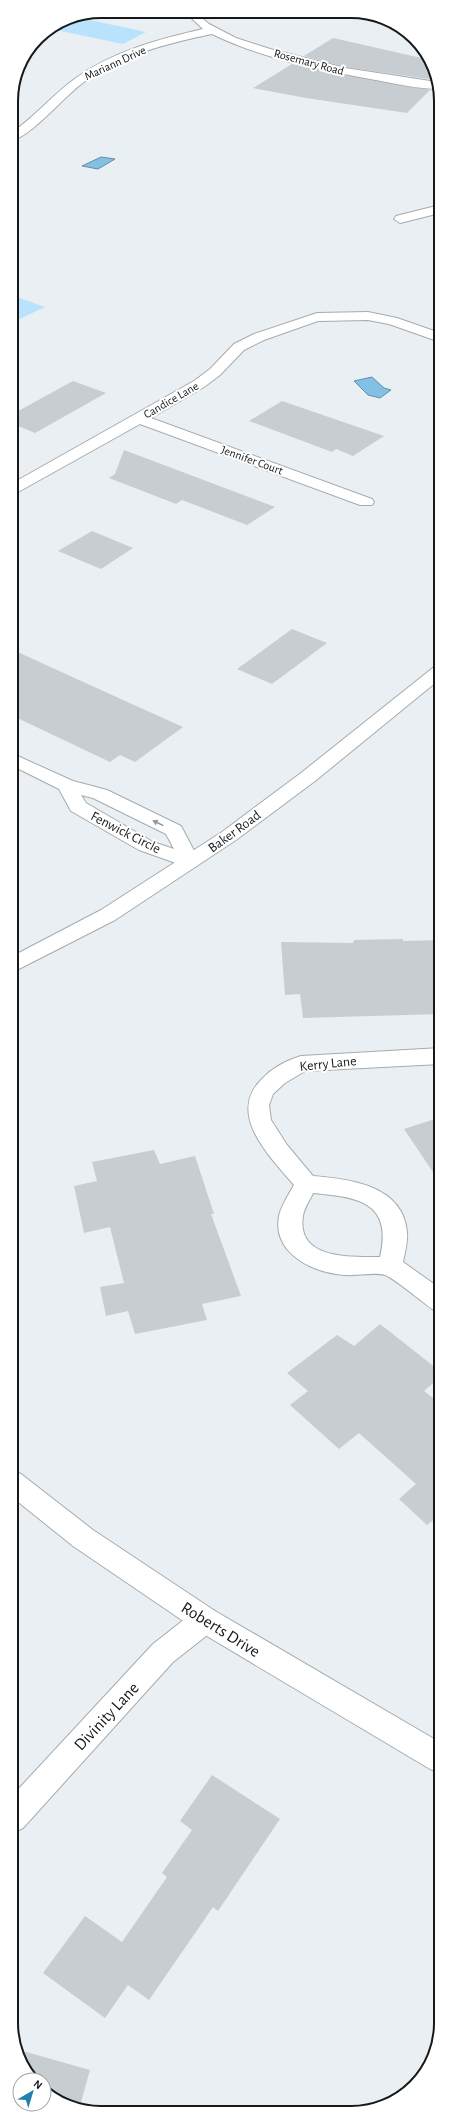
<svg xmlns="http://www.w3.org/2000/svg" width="452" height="2124" font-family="'Alegreya Sans',sans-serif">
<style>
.green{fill:#b9e3fc}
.water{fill:#84c0e4;stroke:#638ea7}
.building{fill:#c7cdd0}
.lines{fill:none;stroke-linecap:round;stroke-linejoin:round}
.minor-casing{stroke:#a5abae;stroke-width:2}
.tertiary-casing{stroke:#a5abae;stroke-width:2}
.secondary-casing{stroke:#a5abae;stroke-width:2}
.minor{fill:#fff;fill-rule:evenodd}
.tertiary{fill:#fff;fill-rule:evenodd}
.secondary{fill:#fff;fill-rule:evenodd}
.oneway{fill:#969798}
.labels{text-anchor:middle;stroke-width:4;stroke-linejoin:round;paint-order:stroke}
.far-street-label{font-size:12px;fill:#161819;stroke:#fff}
.street-label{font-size:14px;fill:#161819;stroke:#fff}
.near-street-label{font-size:17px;fill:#161819;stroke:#fff}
.rim{fill:none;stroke:#161819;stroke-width:2}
</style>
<rect width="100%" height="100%" fill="#eaeff3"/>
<g class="green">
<path d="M 81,18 L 146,32 L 123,44 L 56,30 Z"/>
<path d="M 11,295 L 45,307 L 11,323 Z"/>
</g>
<g class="water">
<path d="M 101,157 L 115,159 L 98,169 L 82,166 Z"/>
<path d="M 372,377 L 384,388 L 391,390 L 380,398 L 368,395 L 354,381 Z"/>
</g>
<g class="building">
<path d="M 333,38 L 426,59 L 436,80 L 345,67 L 304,56 Z"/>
<path d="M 292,64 L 370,80 L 430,90 L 407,113 L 306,98 L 253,88 Z"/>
<path d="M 73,381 L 106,393 L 35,433 L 11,423 L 11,415 Z"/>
<path d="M 282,401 L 384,436 L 353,456 L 336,449 L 332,452 L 249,421 Z"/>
<path d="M 124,450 L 275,507 L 247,525 L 182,500 L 176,504 L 109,478 L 115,474 Z"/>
<path d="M 92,531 L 133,548 L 101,569 L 58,551 Z"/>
<path d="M 292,629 L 327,643 L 272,684 L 237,669 Z"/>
<path d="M 11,649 L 123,700 L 183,727 L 135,762 L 120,755 L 110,762 L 11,715 Z"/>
<path d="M 403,939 L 403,941 L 440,940 L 441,1014 L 303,1018 L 300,994 L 285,995 L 281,942 L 353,943 L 354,940 Z"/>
<path d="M 441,1117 L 441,1184 L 404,1129 Z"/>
<path d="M 154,1150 L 160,1164 L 195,1156 L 214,1214 L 211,1214 L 241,1296 L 202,1304 L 207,1320 L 135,1334 L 128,1311 L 106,1316 L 100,1287 L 124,1283 L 110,1227 L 84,1233 L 74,1186 L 97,1181 L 92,1162 Z"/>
<path d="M 380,1324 L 441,1372 L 441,1376 L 424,1391 L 441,1404 L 441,1514 L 427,1525 L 399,1499 L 416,1484 L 359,1433 L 339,1449 L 290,1405 L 308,1391 L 287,1373 L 337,1335 L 354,1346 Z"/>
<path d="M 212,1775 L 280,1819 L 218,1911 L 213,1907 L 149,2000 L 128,1985 L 105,2018 L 43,1973 L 85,1916 L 122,1942 L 167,1877 L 162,1873 L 192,1830 L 180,1821 Z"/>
<path d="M 19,2050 L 90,2070 L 79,2109 L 44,2088 L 44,2080 L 32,2080 Z"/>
</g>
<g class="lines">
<g class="minor-casing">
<g id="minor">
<path d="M 185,12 L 195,12 L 209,24 L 236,38 L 270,49 L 345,68 L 437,82 L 440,89 C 417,89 393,83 370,79 C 317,69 261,58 212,34 C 168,43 121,55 84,82 C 64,96 32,136 11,141 L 11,133 C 35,117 53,94 76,78 C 113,51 160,39 203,29 Z"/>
<path d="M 440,205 L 440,213 L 400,223 L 394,219 L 396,216 Z"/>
<path d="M 368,312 L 397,318 L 440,333 L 440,342 L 389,324 L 368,320 L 318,321 L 264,340 L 244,350 L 220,375 L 204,387 L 151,418 L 372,499 L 374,502 L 372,505 L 360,505 L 140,424 L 11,496 L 11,484 L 194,381 L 210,369 L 234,344 L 254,334 L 317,313 Z"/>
<path d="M 11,753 L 73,781 L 107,790 L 181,826 L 200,862 L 197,866 L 190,868 L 139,850 L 71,811 L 59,789 L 11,765 ZM 81,795 L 93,798 L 166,834 L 174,849 L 153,842 L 86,803 Z"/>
<path d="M 441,1048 L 441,1064 L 305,1071 L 285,1083 L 273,1094 L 269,1105 L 271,1120 L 287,1145 L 313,1176 C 349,1179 403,1185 407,1232 C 408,1242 405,1252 403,1262 L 441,1289 L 441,1312 L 432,1309 C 424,1303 392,1277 385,1275 C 373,1272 357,1276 345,1275 C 314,1273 272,1254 279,1216 C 281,1206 289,1194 294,1185 C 270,1157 226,1114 262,1079 C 272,1068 287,1060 301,1056 ZM 313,1193 C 358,1197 393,1202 380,1257 C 351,1257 296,1260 303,1216 C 304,1208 310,1200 313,1193 Z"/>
<path d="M 205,1607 L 215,1611 L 219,1620 L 215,1629 L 173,1662 L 23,1828 L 12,1833 L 12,1796 L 153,1644 L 195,1611 Z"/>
</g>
</g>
<g class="tertiary-casing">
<path id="tertiary" d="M 12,1471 L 21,1474 L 93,1530 L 215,1611 L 441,1743 L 441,1773 L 430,1769 L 195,1629 L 73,1546 L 12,1497 Z"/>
</g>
<g class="secondary-casing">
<path id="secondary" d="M 440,666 L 440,679 L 315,781 L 236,840 L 115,920 L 11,973 L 11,957 L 101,910 L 222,832 L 301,773 L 434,667 Z"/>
</g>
<use href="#minor" class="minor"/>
<use href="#tertiary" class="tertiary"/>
<use href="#secondary" class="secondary"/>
</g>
<defs><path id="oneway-solid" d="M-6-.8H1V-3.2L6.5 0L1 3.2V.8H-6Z"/></defs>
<use class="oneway" href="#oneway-solid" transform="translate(158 823) rotate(-154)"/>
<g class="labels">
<g class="far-street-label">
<text transform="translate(309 62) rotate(15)" y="4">Rosemary Road</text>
<text transform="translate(115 63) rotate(-25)" y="4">Mariann Drive</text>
<text transform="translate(171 400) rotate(-30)" y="4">Candice Lane</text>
<text transform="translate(252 460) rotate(20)" y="4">Jennifer Court</text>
</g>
<g class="street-label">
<text transform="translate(234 831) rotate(-36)" y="5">Baker Road</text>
<text transform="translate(126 832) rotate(27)" y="5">Fenwick Circle</text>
<text transform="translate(328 1063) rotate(-6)" y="5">Kerry Lane</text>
</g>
<g class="near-street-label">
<text transform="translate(221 1629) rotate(32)" y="6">Roberts Drive</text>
<text transform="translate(106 1716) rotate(-47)" y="6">Divinity Lane</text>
</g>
</g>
<path d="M0 0H452V2124H0ZM101 18H351A83 83 0 0 1 434 101V2023A83 83 0 0 1 351 2106H101A83 83 0 0 1 18 2023V101A83 83 0 0 1 101 18Z" fill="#fff" fill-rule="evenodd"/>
<path class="rim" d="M101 18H351A83 83 0 0 1 434 101V2023A83 83 0 0 1 351 2106H101A83 83 0 0 1 18 2023V101A83 83 0 0 1 101 18Z"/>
<g transform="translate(32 2092) rotate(38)"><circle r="19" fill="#ffffff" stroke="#a2a3a3"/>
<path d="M0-3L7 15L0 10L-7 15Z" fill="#2380ad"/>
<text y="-6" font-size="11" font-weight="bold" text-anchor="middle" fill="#161819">N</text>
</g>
</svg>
